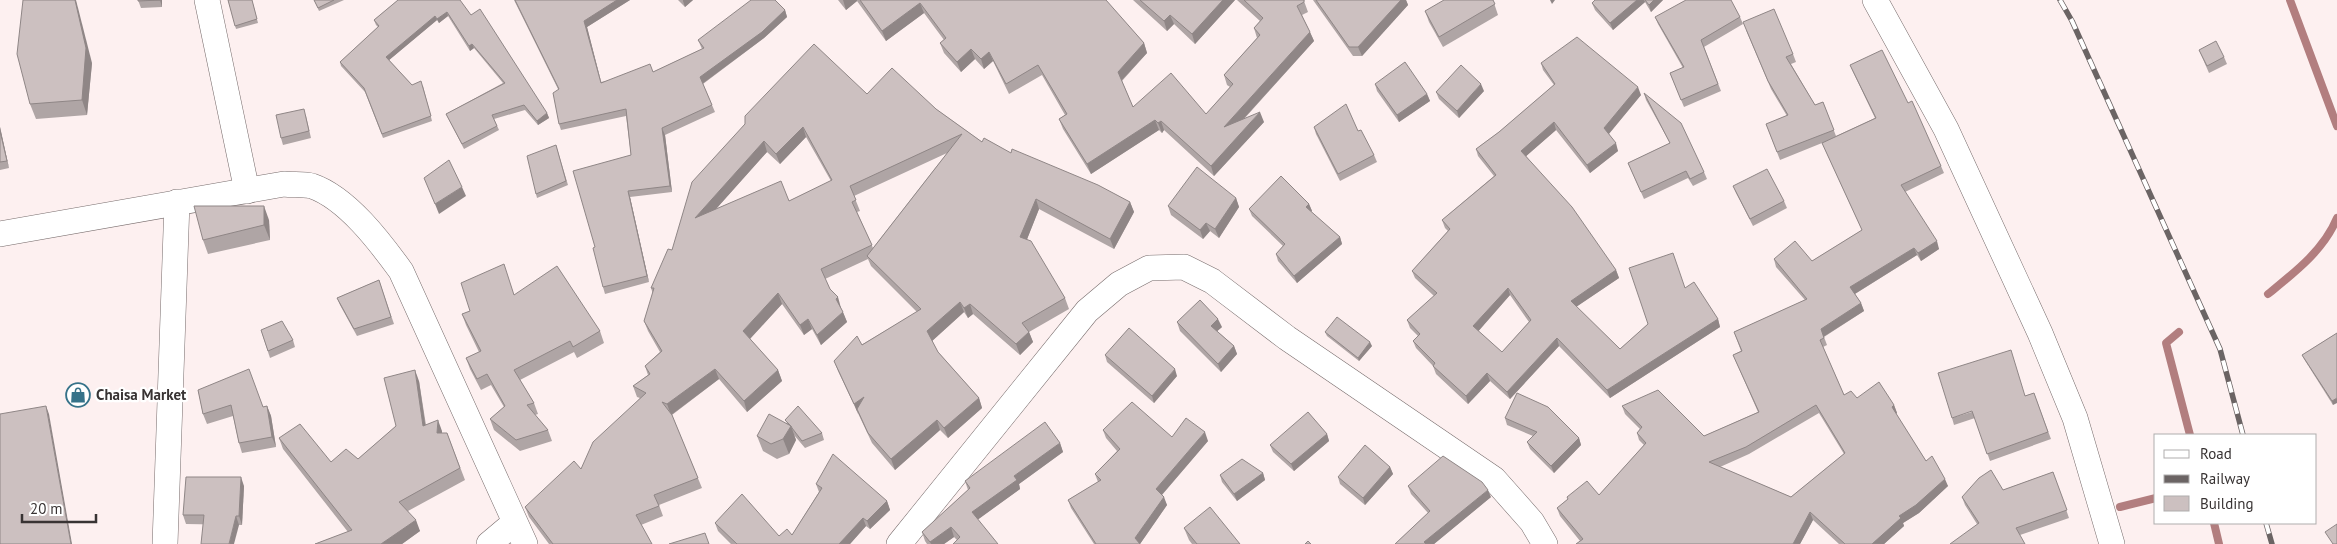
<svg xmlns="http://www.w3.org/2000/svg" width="2337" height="544" font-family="'PT Sans',sans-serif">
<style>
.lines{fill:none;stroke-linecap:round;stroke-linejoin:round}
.stream{stroke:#b27e7f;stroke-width:8}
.minor-casing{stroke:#776c6c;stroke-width:26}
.minor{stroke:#fff;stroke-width:25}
.rail-casing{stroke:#6b6464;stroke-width:5.5}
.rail{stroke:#fff;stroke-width:4;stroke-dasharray:11;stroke-linecap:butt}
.wall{fill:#afa5a5;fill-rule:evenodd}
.shaded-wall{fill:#8f8686}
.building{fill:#ccc0c0;stroke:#8f8686;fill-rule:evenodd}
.labels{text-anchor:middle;stroke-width:4.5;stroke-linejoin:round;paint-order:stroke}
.poi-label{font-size:15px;font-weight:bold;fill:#383333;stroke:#fff;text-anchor:start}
</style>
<rect width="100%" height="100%" fill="#fdf0f0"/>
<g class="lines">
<g class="stream">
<path d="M 2290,0 L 2337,126"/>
<path d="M 2268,294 C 2294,273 2324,250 2337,218"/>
<path d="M 2179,332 L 2166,343 L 2190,435"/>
<path d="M 2120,507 L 2156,498"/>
<path d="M 2214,523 L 2219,544"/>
</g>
<g class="minor-casing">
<g id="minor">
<path d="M 207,0 L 247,191"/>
<path d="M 1875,0 L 1946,129 L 2040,333 L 2075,418 L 2112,544"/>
<path d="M 0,234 L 284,184 C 293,185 304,184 312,186 C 347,198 380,242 401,271 L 525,544"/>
<path d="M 165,544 L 177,202"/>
<path d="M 489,544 L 514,523"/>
<path d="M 899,544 L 1087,311 L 1119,284 L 1149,268 L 1184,267 L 1212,281 L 1287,338 L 1494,479 L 1532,522 L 1545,544"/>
</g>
</g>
<use href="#minor" class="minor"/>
<g class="rail-casing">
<g id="rail">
<path d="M 2060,0 L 2072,21 L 2220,349 L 2243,435"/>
<path d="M 2266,523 L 2272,544"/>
</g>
</g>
<use href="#rail" class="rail"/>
</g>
<g class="wall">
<path d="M 138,0 L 162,0 L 162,7 L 141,8 Z"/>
<path d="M 228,0 L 252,0 L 258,23 L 236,29 Z"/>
<path d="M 314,0 L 344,0 L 319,11 Z"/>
<path d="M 398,0 L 471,15 L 547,113 L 549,118 L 538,125 L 525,110 L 494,119 L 499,130 L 464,149 L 446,114 L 503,83 L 474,48 L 470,51 L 448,16 L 439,23 L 437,20 L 389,60 L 412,85 L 423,86 L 432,121 L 383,138 L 365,92 L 341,66 L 340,62 L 378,27 L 376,25 L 374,20 Z"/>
<path d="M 514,0 L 630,0 L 587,27 L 601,82 L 653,72 L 702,49 L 698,40 L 785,10 L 787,17 L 764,38 L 703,84 L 715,112 L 665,135 L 672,192 L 630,197 L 649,282 L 605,294 L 603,287 L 595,247 L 631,155 L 626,116 L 561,130 L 559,124 L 558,89 Z"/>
<path d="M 678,0 L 693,0 L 685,7 Z"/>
<path d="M 838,0 L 1107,0 L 1106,1 L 1144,43 L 1147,53 L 1122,81 L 1133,107 L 1206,114 L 1230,87 L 1227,85 L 1224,75 L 1257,38 L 1254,28 L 1260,21 L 1237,0 L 1305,0 L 1304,1 L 1308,12 L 1302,15 L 1314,41 L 1244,119 L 1264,122 L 1214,176 L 1164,130 L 1162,133 L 1159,130 L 1091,174 L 1063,129 L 1059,119 L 1065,115 L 1042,75 L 1009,94 L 993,61 L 984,69 L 975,59 L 961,72 L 944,53 L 940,43 L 944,40 L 924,13 L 886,41 L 857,1 L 846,10 Z"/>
<path d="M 1133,0 L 1235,0 L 1195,44 L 1174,24 L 1167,31 Z"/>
<path d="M 1313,0 L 1406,0 L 1408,5 L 1362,56 L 1353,56 Z"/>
<path d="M 1493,0 L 1498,15 L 1443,47 L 1429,22 L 1425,11 Z"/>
<path d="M 1595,0 L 1663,0 L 1651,12 L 1645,2 L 1613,30 L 1595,10 L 1592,3 Z"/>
<path d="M 1655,17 L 1740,17 L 1743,24 L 1704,47 L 1721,91 L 1684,107 L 1670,73 L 1683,68 L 1658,24 Z"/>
<path d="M 1746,30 L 1793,54 L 1796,62 L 1791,64 L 1815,105 L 1823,102 L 1836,136 L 1875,118 L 1853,72 L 1850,65 L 1908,103 L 1941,166 L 1944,173 L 1905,192 L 1939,249 L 1921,261 L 1917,255 L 1855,294 L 1861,303 L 1864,311 L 1824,337 L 1827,345 L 1823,347 L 1844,395 L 1894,405 L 1897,413 L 1896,414 L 1926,461 L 1948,486 L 1919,513 L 1903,523 L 1904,526 L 1884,544 L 1839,544 L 1813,520 L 1800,544 L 1576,544 L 1580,541 L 1560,516 L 1557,508 L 1568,499 L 1567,497 L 1599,495 L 1644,445 L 1639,440 L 1637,433 L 1640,429 L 1625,414 L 1622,406 L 1704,436 L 1758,412 L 1733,355 L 1741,351 L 1734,332 L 1805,300 L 1776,267 L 1774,259 L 1812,261 L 1862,230 L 1822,143 L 1780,160 L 1766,124 L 1787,116 L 1771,89 ZM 1819,413 L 1844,454 L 1791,497 L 1720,467 L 1749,454 Z"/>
<path d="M 2199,50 L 2224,57 L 2227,64 L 2209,73 Z"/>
<path d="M 92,63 L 87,115 L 36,119 L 30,104 Z"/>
<path d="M 1541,63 L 1641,95 L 1609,134 L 1618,151 L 1590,173 L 1556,130 L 1526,156 L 1616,270 L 1619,278 L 1576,307 L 1620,349 L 1648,324 L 1685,288 L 1718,319 L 1720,327 L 1610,398 L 1559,346 L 1510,399 L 1490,381 L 1468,404 L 1436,374 L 1433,366 L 1416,348 L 1413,341 L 1418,336 L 1410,328 L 1407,320 L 1434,296 L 1415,278 L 1412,271 L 1448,231 L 1445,228 L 1442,220 L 1494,176 L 1478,156 L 1476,149 L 1499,132 L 1554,85 L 1543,70 ZM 1510,295 L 1529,322 L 1502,352 L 1478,331 Z"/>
<path d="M 1375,84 L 1427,94 L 1430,101 L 1399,122 L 1377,91 Z"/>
<path d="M 1484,91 L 1459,118 L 1439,99 L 1436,92 Z"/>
<path d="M 1644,93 L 1704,172 L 1707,179 L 1693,186 L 1688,178 L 1644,199 L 1628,163 L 1670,143 L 1646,100 Z"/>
<path d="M 867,94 L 936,109 L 982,142 L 1130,202 L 1134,212 L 1114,249 L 1039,209 L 1027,239 L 1065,298 L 1069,309 L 1029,332 L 1033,342 L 1020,355 L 973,314 L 968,318 L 964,312 L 932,341 L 938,352 L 979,398 L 982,408 L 948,438 L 940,430 L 895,470 L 872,443 L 838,371 L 834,361 L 917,312 L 871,266 L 868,259 L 825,279 L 830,289 L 841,308 L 847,322 L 821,345 L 812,329 L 804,335 L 782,304 L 750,339 L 778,370 L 782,381 L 747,412 L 719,379 L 672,415 L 702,488 L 659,505 L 663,516 L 641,525 L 652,544 L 549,544 L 529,517 L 525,507 L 581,469 L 640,398 L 637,397 L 633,386 L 648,375 L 645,366 L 660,352 L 648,331 L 644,321 L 653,294 L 651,288 L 745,124 ZM 806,137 L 831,181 L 789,201 L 716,209 L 767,152 L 780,164 ZM 947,153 L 873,248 L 857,212 L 860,211 L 854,196 Z"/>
<path d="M 306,116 L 311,138 L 283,145 L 281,138 Z"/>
<path d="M 0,127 L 9,168 L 0,170 Z"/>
<path d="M 1314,127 L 1358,131 L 1374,155 L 1377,162 L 1340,181 L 1316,134 Z"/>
<path d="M 556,145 L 568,185 L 537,198 L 536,194 Z"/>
<path d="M 1733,186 L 1784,201 L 1787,208 L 1753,226 L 1736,193 Z"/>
<path d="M 1236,198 L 1239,207 L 1219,238 L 1210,231 L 1203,239 L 1171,215 L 1168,206 Z"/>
<path d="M 1309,204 L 1312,211 L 1311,212 L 1340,237 L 1342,244 L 1297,283 L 1278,261 L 1276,254 L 1283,246 L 1252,216 L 1249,209 Z"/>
<path d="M 269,220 L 270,240 L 208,254 L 203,240 Z"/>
<path d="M 379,280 L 394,324 L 357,336 L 340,305 L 337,298 Z"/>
<path d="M 514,295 L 600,331 L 604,343 L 577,358 L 574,352 L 520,380 L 534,403 L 538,414 L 535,415 L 548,430 L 552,441 L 520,451 L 494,430 L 490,419 L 504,407 L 491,385 L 481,390 L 470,369 L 466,358 L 479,352 L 466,325 L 462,314 Z"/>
<path d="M 1177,322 L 1222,327 L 1217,331 L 1234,346 L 1237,354 L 1221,372 L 1180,331 Z"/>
<path d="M 261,330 L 293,340 L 295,347 L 270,358 Z"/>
<path d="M 1325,332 L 1372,346 L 1359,361 L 1327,336 Z"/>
<path d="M 2337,333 L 2333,405 L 2304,359 L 2302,355 Z"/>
<path d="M 1105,355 L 1177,376 L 1154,403 L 1107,362 Z"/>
<path d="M 419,381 L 426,425 L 442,431 L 442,433 L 447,433 L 465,480 L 408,511 L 420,531 L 402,544 L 315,544 L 348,532 L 283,449 L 279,438 L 331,462 L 358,459 L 396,426 Z"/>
<path d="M 198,390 L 263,407 L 267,406 L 271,416 L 276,447 L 242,453 L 239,443 L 233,416 L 207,424 L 203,414 Z"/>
<path d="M 2034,393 L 2051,439 L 1990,461 L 1975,418 L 1954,425 L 1952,418 Z"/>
<path d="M 1505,418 L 1579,438 L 1581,445 L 1554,473 L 1530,449 L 1527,442 L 1533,436 L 1507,425 Z"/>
<path d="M 785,420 L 822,433 L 824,440 L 805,448 L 794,435 L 796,440 L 789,454 L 777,459 L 763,451 L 757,436 L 787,423 Z"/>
<path d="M 1103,430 L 1208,441 L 1162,495 L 1167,505 L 1140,544 L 1094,544 L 1071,508 L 1068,500 L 1098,482 L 1095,474 L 1117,451 L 1106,438 Z"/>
<path d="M 1327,434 L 1329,441 L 1294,471 L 1273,452 L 1270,445 Z"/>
<path d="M 1060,443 L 1063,452 L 1019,484 L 1020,489 L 978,519 L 957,540 L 954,537 L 944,544 L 927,544 L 925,541 L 922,532 L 968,490 L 965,481 Z"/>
<path d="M 1390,467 L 1393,474 L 1365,505 L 1340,484 L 1338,477 Z"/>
<path d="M 2053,472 L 2069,518 L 2020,535 L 1977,524 L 1965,505 L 1962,497 L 2003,490 Z"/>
<path d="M 1263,473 L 1265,480 L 1237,501 L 1222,482 L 1220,475 Z"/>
<path d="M 816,484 L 887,501 L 890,510 L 870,529 L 866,526 L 850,544 L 731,544 L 718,531 L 715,523 L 779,536 L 792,535 L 819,492 Z"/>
<path d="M 244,486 L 242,525 L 186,524 L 183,515 Z"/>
<path d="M 1408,486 L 1491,497 L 1434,544 L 1395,544 L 1428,513 L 1411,494 Z"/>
<path d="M 1184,528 L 1240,544 L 1192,544 L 1189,540 Z"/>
</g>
<g class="shaded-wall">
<path d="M 75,0 L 76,0 L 92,63 L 87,115 L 82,100 Z"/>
<path d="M 160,0 L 162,0 L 162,7 Z"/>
<path d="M 617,0 L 630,0 L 587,27 L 603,89 L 584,21 Z"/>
<path d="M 683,0 L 693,0 L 685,7 L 683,1 Z"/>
<path d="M 843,0 L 857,0 L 857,1 L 846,10 Z"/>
<path d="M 1223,0 L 1235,0 L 1195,44 L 1192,34 Z"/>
<path d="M 1401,0 L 1406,0 L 1408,5 L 1362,56 L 1358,47 Z"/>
<path d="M 1550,0 L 1555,0 L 1552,4 Z"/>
<path d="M 1637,0 L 1644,0 L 1645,2 L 1613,30 L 1610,23 Z"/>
<path d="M 1654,0 L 1663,0 L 1651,12 L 1649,5 Z"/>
<path d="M 920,3 L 924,13 L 886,41 L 882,31 Z"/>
<path d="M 785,10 L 787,17 L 764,38 L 702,84 L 700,77 Z"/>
<path d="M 447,12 L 448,16 L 439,23 L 437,19 Z"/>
<path d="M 1170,15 L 1174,24 L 1167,31 L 1164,21 Z"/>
<path d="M 435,16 L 437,20 L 388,61 L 386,57 Z"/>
<path d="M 1310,32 L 1314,41 L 1227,137 L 1224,127 Z"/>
<path d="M 1144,43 L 1147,53 L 1121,81 L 1118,72 Z"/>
<path d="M 472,44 L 474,48 L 470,51 L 469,46 Z"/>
<path d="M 971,49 L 975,59 L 961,72 L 957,62 Z"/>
<path d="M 989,52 L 993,61 L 984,69 L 981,59 Z"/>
<path d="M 1481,84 L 1484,91 L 1459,118 L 1457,111 Z"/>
<path d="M 1638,87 L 1641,95 L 1607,136 L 1604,128 Z"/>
<path d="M 1427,94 L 1430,101 L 1399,122 L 1397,115 Z"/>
<path d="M 1260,112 L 1264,122 L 1214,176 L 1211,166 Z"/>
<path d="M 547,113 L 549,118 L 538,125 L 537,121 Z"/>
<path d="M 1155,120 L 1159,130 L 1091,174 L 1087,164 Z"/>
<path d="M 1161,121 L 1164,130 L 1162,133 L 1158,123 Z"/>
<path d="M 1554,122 L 1556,130 L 1524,158 L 1521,151 Z"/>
<path d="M 0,127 L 9,168 L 7,161 L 0,131 Z"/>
<path d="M 803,127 L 806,137 L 780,164 L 776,154 Z"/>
<path d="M 662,128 L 665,135 L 672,192 L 670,186 Z"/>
<path d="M 764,141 L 767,152 L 699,228 L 695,218 Z"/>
<path d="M 1616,143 L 1618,151 L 1590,173 L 1587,165 Z"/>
<path d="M 462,187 L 466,196 L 439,214 L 435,204 Z"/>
<path d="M 628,191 L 630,197 L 649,282 L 647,276 Z"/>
<path d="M 1236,198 L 1239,207 L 1219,238 L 1215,229 Z"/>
<path d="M 1036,199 L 1039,209 L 1024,247 L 1020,237 Z"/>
<path d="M 1130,202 L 1134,212 L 1114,249 L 1110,239 Z"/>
<path d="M 1309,204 L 1312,211 L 1308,214 L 1306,207 Z"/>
<path d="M 264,206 L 269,220 L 270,240 L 264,225 Z"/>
<path d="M 1206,223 L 1210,231 L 1203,239 L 1200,230 Z"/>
<path d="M 1340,237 L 1342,244 L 1297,283 L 1294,276 Z"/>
<path d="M 1937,241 L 1939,249 L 1921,261 L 1918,253 Z"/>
<path d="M 1914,248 L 1917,255 L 1853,295 L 1850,287 Z"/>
<path d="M 1616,270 L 1619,278 L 1573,309 L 1571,301 Z"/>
<path d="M 1508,288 L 1510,295 L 1476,334 L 1473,326 Z"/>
<path d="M 778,293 L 782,304 L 747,342 L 743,331 Z"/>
<path d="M 838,297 L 841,308 L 840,309 L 836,299 Z"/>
<path d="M 960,302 L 964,312 L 931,342 L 927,331 Z"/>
<path d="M 1861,303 L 1864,311 L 1823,337 L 1821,329 Z"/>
<path d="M 970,304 L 973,314 L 968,318 L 964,308 Z"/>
<path d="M 843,312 L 847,322 L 821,345 L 817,335 Z"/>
<path d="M 808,319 L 812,329 L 804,335 L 800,325 Z"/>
<path d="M 1218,319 L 1222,327 L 1214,334 L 1211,326 Z"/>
<path d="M 1718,319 L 1720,327 L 1610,398 L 1607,390 Z"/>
<path d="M 1029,332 L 1033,342 L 1020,355 L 1016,344 Z"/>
<path d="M 1557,338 L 1559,346 L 1510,399 L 1507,392 Z"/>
<path d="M 1370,342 L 1372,346 L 1359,361 L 1358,358 Z"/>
<path d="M 1234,346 L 1237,354 L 1221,372 L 1218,364 Z"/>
<path d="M 715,369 L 719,379 L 671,415 L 667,404 Z"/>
<path d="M 1175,369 L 1177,376 L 1154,403 L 1152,396 Z"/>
<path d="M 415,370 L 419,381 L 427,437 L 423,426 Z"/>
<path d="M 778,370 L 782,381 L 747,412 L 744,401 Z"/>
<path d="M 1487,373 L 1490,381 L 1468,404 L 1466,396 Z"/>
<path d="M 864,397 L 857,409 L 858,414 L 854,404 Z"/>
<path d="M 979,398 L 982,408 L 948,438 L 944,428 Z"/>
<path d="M 2337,398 L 2337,403 L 2333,405 L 2332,401 Z"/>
<path d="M 1894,405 L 1897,413 L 1895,415 L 1892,407 Z"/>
<path d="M 46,406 L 49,414 L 72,544 L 71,544 Z"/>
<path d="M 267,406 L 271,416 L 276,447 L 272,437 Z"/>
<path d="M 438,420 L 442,431 L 441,445 L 437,433 Z"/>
<path d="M 937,420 L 940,430 L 895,470 L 891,459 Z"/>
<path d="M 791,426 L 796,440 L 789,454 L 783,439 Z"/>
<path d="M 1205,432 L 1208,441 L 1159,498 L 1156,489 Z"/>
<path d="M 1327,434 L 1329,441 L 1294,471 L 1291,464 Z"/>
<path d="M 1579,438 L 1581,445 L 1554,473 L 1551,466 Z"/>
<path d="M 1060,443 L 1063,452 L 1019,484 L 1020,489 L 976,521 L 972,512 L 1014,476 Z"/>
<path d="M 1390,467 L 1393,474 L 1365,505 L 1363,498 Z"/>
<path d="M 1263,473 L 1265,480 L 1237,501 L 1234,494 Z"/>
<path d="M 241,477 L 244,486 L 242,525 L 239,516 Z"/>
<path d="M 1945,479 L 1948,486 L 1919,513 L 1903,523 L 1904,526 L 1884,544 L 1872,544 L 1899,516 Z"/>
<path d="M 1488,490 L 1491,497 L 1434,544 L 1425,544 L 1424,542 Z"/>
<path d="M 1164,497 L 1167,505 L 1140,544 L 1137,544 L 1135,538 Z"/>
<path d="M 887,501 L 890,510 L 870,529 L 867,521 Z"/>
<path d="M 1810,512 L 1813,520 L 1800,544 L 1793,544 Z"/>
<path d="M 236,516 L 239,525 L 234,544 L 229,544 Z"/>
<path d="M 863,518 L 866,526 L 850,544 L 839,544 Z"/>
<path d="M 416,520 L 420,531 L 402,544 L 381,544 Z"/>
<path d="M 951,527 L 954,537 L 944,544 L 931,544 L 930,542 Z"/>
</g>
<g class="building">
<path d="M 23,0 L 75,0 L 86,48 L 82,100 L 30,104 L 17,54 Z"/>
<path d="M 138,0 L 160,0 L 138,1 Z"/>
<path d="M 228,0 L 252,0 L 257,19 L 235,26 Z"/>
<path d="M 314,0 L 334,0 L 318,8 Z"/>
<path d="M 398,0 L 460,0 L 471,15 L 480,9 L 547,113 L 537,121 L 524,105 L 492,115 L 497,126 L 462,144 L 446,114 L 505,83 L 472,44 L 469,46 L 447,12 L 437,19 L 435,16 L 386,57 L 412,85 L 421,81 L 431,116 L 382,134 L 364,88 L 340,62 L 379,26 L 374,20 Z"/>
<path d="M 515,0 L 617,0 L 584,21 L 601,83 L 650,64 L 653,72 L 704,48 L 698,40 L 751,0 L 775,0 L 785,10 L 762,32 L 700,77 L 712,105 L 662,128 L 670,186 L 628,191 L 647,276 L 603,287 L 593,248 L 595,247 L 573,171 L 631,155 L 626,109 L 559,124 L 553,93 L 559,89 Z"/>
<path d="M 860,0 L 1106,0 L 1144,43 L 1118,72 L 1133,107 L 1171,73 L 1206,114 L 1233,84 L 1224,75 L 1260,35 L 1254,28 L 1263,18 L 1244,0 L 1304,0 L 1304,2 L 1297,6 L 1310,32 L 1224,127 L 1260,112 L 1211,166 L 1161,121 L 1158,123 L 1155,120 L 1087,164 L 1059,119 L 1067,114 L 1038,65 L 1006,84 L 989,52 L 981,59 L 971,49 L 957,62 L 940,43 L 946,38 L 920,3 L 882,31 Z"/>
<path d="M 1140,0 L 1223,0 L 1192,34 L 1170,15 L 1164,21 Z"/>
<path d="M 1316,0 L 1401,0 L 1358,47 L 1349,47 Z"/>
<path d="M 1444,0 L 1493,0 L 1495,4 L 1439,37 L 1425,11 Z"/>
<path d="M 1595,0 L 1637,0 L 1610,23 L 1592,3 Z"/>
<path d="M 1645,0 L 1654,0 L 1649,5 Z"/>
<path d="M 1686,0 L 1731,0 L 1740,17 L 1701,40 L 1718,84 L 1681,100 L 1670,73 L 1684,67 L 1655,17 Z"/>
<path d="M 1774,9 L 1793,54 L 1786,57 L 1815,105 L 1823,102 L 1834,130 L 1777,152 L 1766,124 L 1788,115 L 1768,81 L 1743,22 Z"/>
<path d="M 1577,37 L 1638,87 L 1604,128 L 1616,143 L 1587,165 L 1554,122 L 1521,151 L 1572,207 L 1616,270 L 1571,301 L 1620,349 L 1648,324 L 1629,268 L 1673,253 L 1685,288 L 1694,282 L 1718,319 L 1607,390 L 1557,338 L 1507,392 L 1487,373 L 1466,396 L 1433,366 L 1435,363 L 1413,341 L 1420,334 L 1407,320 L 1437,293 L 1412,271 L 1450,229 L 1442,220 L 1496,175 L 1476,149 L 1499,132 L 1555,84 L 1541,63 ZM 1508,288 L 1531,320 L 1502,352 L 1473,326 Z"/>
<path d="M 2216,41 L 2224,57 L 2207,66 L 2199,50 Z"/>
<path d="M 814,44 L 867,94 L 892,68 L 936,109 L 982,142 L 984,138 L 1011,153 L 1012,149 L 1098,185 L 1130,202 L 1110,239 L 1036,199 L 1020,237 L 1031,241 L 1065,298 L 1022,323 L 1029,332 L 1016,344 L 970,304 L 964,308 L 960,302 L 927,331 L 938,352 L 979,398 L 944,428 L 937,420 L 891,459 L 868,433 L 857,409 L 864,397 L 854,404 L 834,361 L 857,336 L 862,345 L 921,309 L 867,256 L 962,134 L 850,186 L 856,200 L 852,202 L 872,245 L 821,269 L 830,289 L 838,297 L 836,299 L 843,312 L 817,335 L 808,319 L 800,325 L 778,293 L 743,331 L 778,370 L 744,401 L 715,369 L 667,404 L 662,402 L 672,415 L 698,478 L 654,495 L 659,506 L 636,515 L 652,544 L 553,544 L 525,507 L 574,461 L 581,469 L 593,442 L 646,393 L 633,386 L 650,374 L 645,366 L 662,351 L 644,321 L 654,288 L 651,288 L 668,249 L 672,250 L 692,182 L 745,124 L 745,116 ZM 803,127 L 832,180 L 789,201 L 781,181 L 695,218 L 764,141 L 776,154 Z"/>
<path d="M 1882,50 L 1908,103 L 1912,101 L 1941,166 L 1901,185 L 1937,241 L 1918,253 L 1914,248 L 1850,287 L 1861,303 L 1821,329 L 1824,338 L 1820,340 L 1844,395 L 1851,391 L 1857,398 L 1879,382 L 1894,405 L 1892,407 L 1926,461 L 1932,456 L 1945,479 L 1916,505 L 1899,516 L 1901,518 L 1872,544 L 1845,544 L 1810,512 L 1793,544 L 1576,544 L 1583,539 L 1557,508 L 1568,499 L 1567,497 L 1587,481 L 1599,495 L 1646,443 L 1637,433 L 1642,427 L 1622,406 L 1658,390 L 1704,436 L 1759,412 L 1733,355 L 1742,351 L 1734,332 L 1807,299 L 1774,259 L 1795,241 L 1812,261 L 1862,230 L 1822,143 L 1876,118 L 1850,65 ZM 1816,405 L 1845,453 L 1791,497 L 1709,462 L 1746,447 Z"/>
<path d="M 1405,62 L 1427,94 L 1397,115 L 1375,84 Z"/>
<path d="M 1461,65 L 1481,84 L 1457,111 L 1436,92 Z"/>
<path d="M 1644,93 L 1681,123 L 1704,172 L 1690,179 L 1686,171 L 1641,192 L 1628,163 L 1670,143 Z"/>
<path d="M 1346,104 L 1358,131 L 1361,130 L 1374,155 L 1338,174 L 1314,127 Z"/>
<path d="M 304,109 L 309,131 L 281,138 L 276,115 Z"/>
<path d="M 0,131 L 7,161 L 0,162 Z"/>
<path d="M 556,145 L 566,181 L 536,194 L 527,156 Z"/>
<path d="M 449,160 L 462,187 L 435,204 L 424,178 Z"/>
<path d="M 1197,167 L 1236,198 L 1215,229 L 1206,223 L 1200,230 L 1168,206 Z"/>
<path d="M 1767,169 L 1784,201 L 1750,219 L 1733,186 Z"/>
<path d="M 1281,176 L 1309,204 L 1306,207 L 1340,237 L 1294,276 L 1276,254 L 1285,244 L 1249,209 Z"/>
<path d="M 194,206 L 264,206 L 264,225 L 203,240 Z"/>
<path d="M 504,264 L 514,295 L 557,266 L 600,331 L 573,347 L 570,341 L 514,370 L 534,403 L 527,405 L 548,430 L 516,440 L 490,419 L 505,406 L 487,374 L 477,379 L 466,358 L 481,351 L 462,314 L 470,311 L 461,283 Z"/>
<path d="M 379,280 L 391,317 L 354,329 L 337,298 Z"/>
<path d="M 1200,300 L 1218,319 L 1211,326 L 1234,346 L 1218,364 L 1177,322 Z"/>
<path d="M 1337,317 L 1370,342 L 1358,358 L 1325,332 Z"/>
<path d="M 282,321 L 293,340 L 268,351 L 261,330 Z"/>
<path d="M 1129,328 L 1175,369 L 1152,396 L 1105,355 Z"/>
<path d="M 2337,333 L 2337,398 L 2332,401 L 2302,355 Z"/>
<path d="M 2011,350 L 2025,396 L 2034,393 L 2048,432 L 1987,454 L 1972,411 L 1952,418 L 1938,373 Z"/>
<path d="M 249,369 L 263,407 L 267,406 L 272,437 L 239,443 L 231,405 L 203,414 L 198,390 Z"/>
<path d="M 415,370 L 423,426 L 438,420 L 437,433 L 447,433 L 460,468 L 399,502 L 416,520 L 381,544 L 315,544 L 352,530 L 279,438 L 300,424 L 331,462 L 346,449 L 358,459 L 396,426 L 384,378 Z"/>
<path d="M 1517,393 L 1548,407 L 1579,438 L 1551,466 L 1527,442 L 1537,432 L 1505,418 Z"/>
<path d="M 1132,402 L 1172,437 L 1186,418 L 1205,432 L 1156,489 L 1164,497 L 1135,538 L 1140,544 L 1096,544 L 1068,500 L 1101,480 L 1095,474 L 1120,449 L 1103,430 Z"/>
<path d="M 46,406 L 71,544 L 0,544 L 0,414 Z"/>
<path d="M 798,406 L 822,433 L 802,441 L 792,428 L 791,426 L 785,420 Z"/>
<path d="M 1308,412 L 1327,434 L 1291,464 L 1270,445 Z"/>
<path d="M 769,414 L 791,426 L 783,439 L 771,444 L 757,436 Z"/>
<path d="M 1045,422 L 1060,443 L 1014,476 L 1017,480 L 972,512 L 998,544 L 953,544 L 960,537 L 951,527 L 930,542 L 922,532 L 970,488 L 965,481 Z"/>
<path d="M 1365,445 L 1390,467 L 1363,498 L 1338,477 Z"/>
<path d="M 833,454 L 887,501 L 867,521 L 863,518 L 839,544 L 737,544 L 715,523 L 742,494 L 779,536 L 787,529 L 792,535 L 822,488 L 816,484 Z"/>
<path d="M 1443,456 L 1482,482 L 1488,490 L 1424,542 L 1426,544 L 1395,544 L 1430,511 L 1408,486 Z"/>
<path d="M 1242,459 L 1263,473 L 1234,494 L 1220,475 Z"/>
<path d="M 1991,470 L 2003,490 L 2053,472 L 2067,510 L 2016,528 L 2025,544 L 1950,544 L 1979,523 L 1962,497 L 1979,478 Z"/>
<path d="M 186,477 L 241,477 L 239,516 L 236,516 L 229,544 L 201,544 L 204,515 L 183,515 Z"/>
<path d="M 1210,507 L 1240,544 L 1197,544 L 1184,528 Z"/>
<path d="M 2337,524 L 2337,544 L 2333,544 L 2325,532 Z"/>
<path d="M 705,533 L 709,544 L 669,544 Z"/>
<path d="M 1308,541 L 1311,544 L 1305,544 Z"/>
</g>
<defs>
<g id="shop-ring" transform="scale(1.25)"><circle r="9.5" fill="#fff" stroke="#367289" stroke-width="1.5"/><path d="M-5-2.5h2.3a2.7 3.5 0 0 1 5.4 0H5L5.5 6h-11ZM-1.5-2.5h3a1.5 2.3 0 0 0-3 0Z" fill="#367289"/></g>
</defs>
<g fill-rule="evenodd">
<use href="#shop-ring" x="78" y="395"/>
</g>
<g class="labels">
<g class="poi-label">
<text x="96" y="400">Chaisa Market</text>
</g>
</g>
<rect x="2154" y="434" width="162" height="90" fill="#ffffff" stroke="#afadad"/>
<rect x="2164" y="450" width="25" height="8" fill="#ffffff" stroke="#afadad"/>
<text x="2200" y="459" font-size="15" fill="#383333">Road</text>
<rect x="2164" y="475" width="25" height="8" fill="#6b6464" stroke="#afadad"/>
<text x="2200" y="484" font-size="15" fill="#383333">Railway</text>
<rect x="2164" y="496" width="25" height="15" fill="#ccc0c0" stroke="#afadad"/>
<text x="2200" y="509" font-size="15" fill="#383333">Building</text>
<path d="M22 514v8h74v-8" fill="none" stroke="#383333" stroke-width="2.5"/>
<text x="30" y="514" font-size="15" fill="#383333" stroke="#ffffff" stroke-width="4" paint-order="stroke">20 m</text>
</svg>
